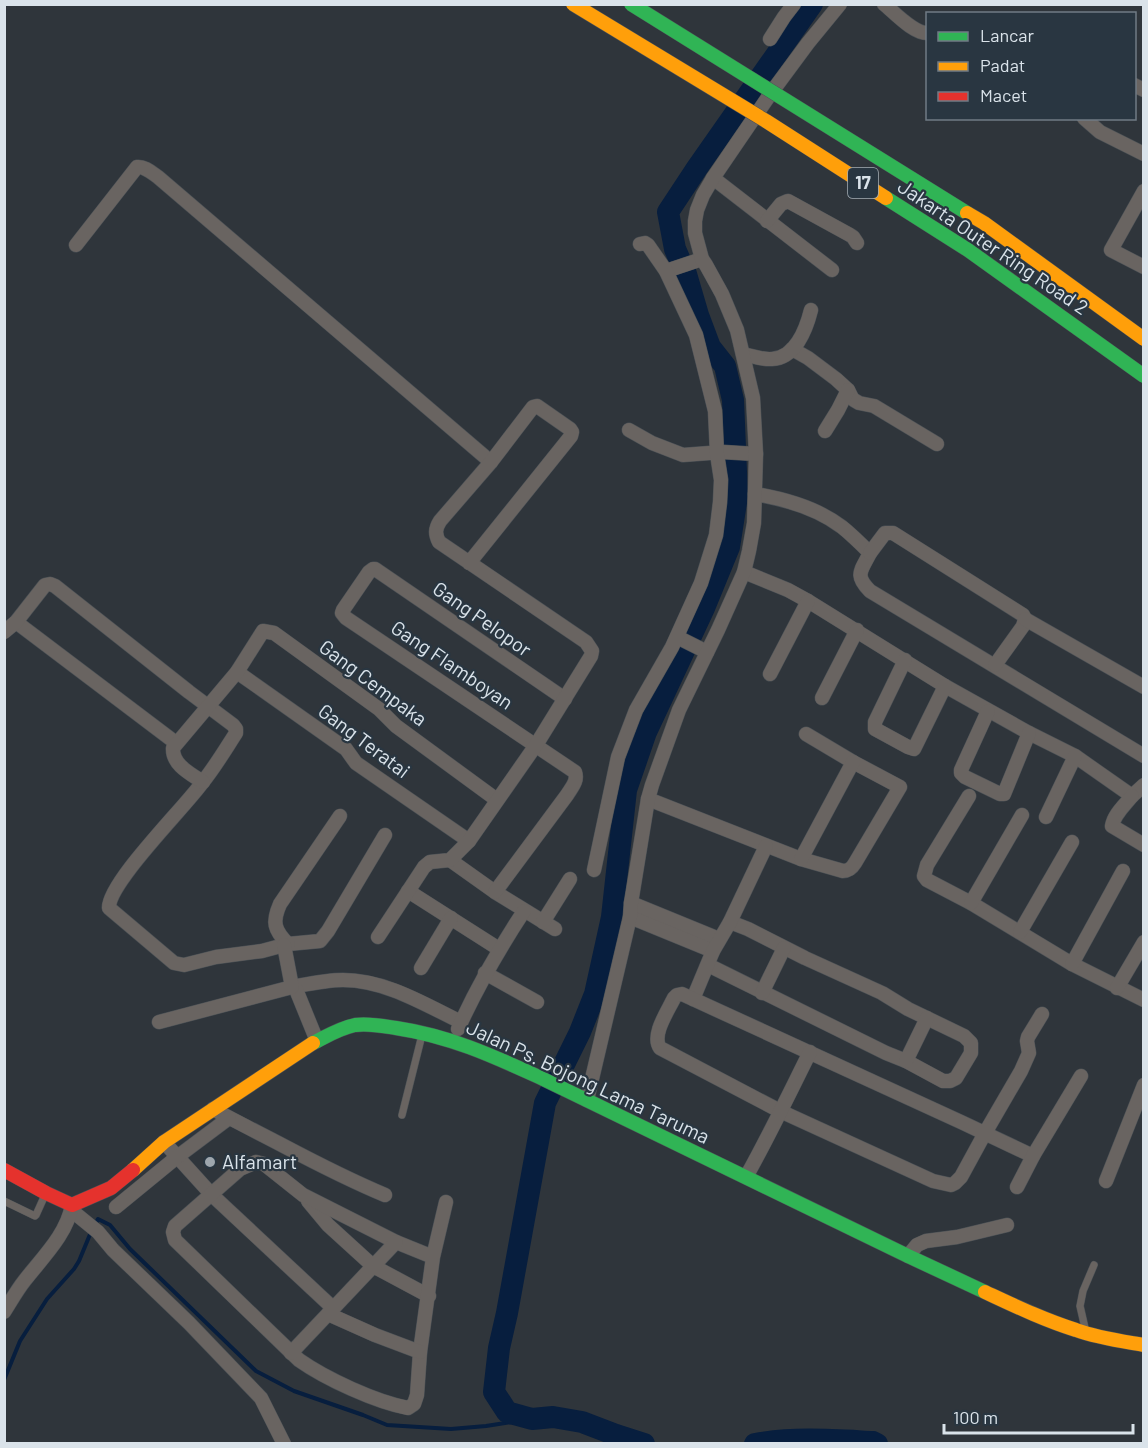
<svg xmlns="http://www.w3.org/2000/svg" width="1148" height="1448" font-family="Barlow,sans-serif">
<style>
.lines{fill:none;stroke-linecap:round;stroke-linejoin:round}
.stream{stroke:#071e3e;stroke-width:4}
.river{stroke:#071e3e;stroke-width:22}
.lane-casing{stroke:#4b5156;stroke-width:8}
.street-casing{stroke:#4b5156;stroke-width:15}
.fast-casing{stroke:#4b5156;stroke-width:15}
.slow-casing{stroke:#4b5156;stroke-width:15}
.jam-casing{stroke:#4b5156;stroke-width:15}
.lane{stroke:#696461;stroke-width:7}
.street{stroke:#696461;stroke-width:14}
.fast{stroke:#30b455;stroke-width:14}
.slow{stroke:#ff9f0a;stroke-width:14}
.jam{stroke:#e5322d;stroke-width:14}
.fast-bridge-casing{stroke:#4b5156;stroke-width:15;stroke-linecap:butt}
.slow-bridge-casing{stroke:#4b5156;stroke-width:15;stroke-linecap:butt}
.fast-bridge{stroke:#30b455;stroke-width:14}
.slow-bridge{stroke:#ff9f0a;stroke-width:14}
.poi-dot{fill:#9ea6ad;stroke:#293641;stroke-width:2}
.labels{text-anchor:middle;stroke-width:4.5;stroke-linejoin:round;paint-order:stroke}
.shield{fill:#293641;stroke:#a5afb7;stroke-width:1.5}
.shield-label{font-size:18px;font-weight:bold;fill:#dae3ea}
.street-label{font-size:20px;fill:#dae3ea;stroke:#293641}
.poi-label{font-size:20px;fill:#dae3ea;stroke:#293641;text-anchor:start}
</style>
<rect width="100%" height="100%" fill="#2f353b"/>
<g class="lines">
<g class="stream">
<path d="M 95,1225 L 98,1219 L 110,1225 L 130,1249 L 256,1371 L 294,1391 L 363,1415 L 387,1425 L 451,1429 L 486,1426 L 532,1419"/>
<path d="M 4,1380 L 20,1341 L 47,1299 L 74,1269 L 79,1261 L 91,1232"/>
</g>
<g class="river">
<path d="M 644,1444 L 616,1435 L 582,1422 L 553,1417 L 532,1419 L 507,1412 L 494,1392 L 499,1348 L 507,1313 L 545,1103 L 580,1032 L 595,994 L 612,917 L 626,790 L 646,732 L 704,608 L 729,547 L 737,496 L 733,400 L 725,366 L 710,347 L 698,315 L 686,274 L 675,249 L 668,212 L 697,168 L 812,4"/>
<path d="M 755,1444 C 795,1437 833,1440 873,1442 L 877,1444"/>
</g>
<g class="lane-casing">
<g id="lane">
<path d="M 402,1115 L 422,1035"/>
<path d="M 4,1201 L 35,1216 L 36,1215 L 45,1195"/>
<path d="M 1085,1328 L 1080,1306 L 1083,1291 L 1094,1265"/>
</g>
</g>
<g class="street-casing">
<g id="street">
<path d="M 884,4 C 895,13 914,34 928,33"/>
<path d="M 770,39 L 784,17 L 794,4"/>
<path d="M 1134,85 L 1144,90"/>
<path d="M 1084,118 L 1100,132 L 1144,154"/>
<path d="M 713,178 L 832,270"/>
<path d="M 1144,191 L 1111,250 L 1144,267"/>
<path d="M 767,221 L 781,204 L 788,201 L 850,235 L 853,237 L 857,243"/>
<path d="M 76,245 L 137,167 C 145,166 152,173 158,177 L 491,462"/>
<path d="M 666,271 L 702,259"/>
<path d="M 792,349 L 808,358 L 836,379 L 848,390 L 852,398 L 854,400 L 859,403 L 874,406 L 937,444"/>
<path d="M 743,354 C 752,356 762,360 772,359 C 795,358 806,330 811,310"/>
<path d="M 629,430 L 652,443 L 683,455 L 723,452 L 756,454"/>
<path d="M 825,431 L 838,410 L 848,390"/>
<path d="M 755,494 C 785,499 817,508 842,527 C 852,535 861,544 870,553 C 861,571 854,575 870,591 L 1144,756"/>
<path d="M 870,553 L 885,533 L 893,533 L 1023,615 L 1025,619 L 1023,626 L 995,665"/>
<path d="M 744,572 L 788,590 L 808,601 L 945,686 L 1029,733 L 1075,756 L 1132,796 L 1144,785"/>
<path d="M 1025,619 L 1144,687"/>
<path d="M 16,622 L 176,743"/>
<path d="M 4,632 L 16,622 L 45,585 L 50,584 L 55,586 L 189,692 L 233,725 L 236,729 L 236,733 C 225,750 215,767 202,783 C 185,807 108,883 109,908 L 174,963 L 184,965 L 216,957 L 262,951 L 288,944 L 320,941 L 328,931 L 385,835"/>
<path d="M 677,637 L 707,652"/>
<path d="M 905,660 L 875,722 L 875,729 L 908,747 L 914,749 L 945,686"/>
<path d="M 237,672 L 346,749 L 356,763 L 469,841"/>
<path d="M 770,674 L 808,601"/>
<path d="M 822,698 L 857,630"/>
<path d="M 988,711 L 961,770 L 961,773 L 965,777 L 1000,794 L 1004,794 L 1029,733"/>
<path d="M 203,782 C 191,774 172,765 173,748 L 237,672 L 263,631 L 274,633 L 379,709 L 396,726 L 497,800"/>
<path d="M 969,796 L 927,865 L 924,876 L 927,880 L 971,903 L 1072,964 L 1144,1000"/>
<path d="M 1132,796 C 1125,805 1114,814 1112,826 L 1144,845"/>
<path d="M 648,799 L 801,859 L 843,871 C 849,871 852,868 855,863 L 900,787 L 853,762 L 806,734"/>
<path d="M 1046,817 L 1075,756"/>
<path d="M 801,859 L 853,762"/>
<path d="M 450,860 L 495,892 L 555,929"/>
<path d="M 594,870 L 618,757 L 636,710 L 672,647 L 701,583 L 716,535 L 720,502 L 721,480 L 717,454 L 715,411 L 696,335 L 666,271 L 648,245 L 645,243 L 640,244"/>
<path d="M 408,891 L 499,949"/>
<path d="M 495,892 L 567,795 C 572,787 578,781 575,772 L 346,618 L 342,613 L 343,610 L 369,572 L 373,569 L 375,569 L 565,699"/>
<path d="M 631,903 L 719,939"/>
<path d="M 971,903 L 1022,815"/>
<path d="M 630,917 L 713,951"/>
<path d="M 543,922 L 570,879"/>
<path d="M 1020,932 L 1072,842"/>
<path d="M 378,937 L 424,867 L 430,862 L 450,860 L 469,841 L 536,745 L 591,656 L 592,651 L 586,642 L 439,542 C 435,534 435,529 440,521 L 491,462 L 533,407 L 537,406 L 570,429 L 572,432 L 571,436 L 469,563"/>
<path d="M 288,944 C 274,930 272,922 280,904 L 340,816"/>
<path d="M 1072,964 L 1123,871"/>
<path d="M 708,965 L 886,1053 L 906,1061 L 943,1081 L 950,1081 L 956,1078 L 971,1053 L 971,1043 L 964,1036 L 908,1009 L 882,993 L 805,958 L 748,929 L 730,922"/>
<path d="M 421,968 L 451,918"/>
<path d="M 485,973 L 537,1002"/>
<path d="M 292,987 C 308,984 326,980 343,980 C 385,980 424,1004 461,1022"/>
<path d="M 295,987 L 317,1041"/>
<path d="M 1117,988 L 1144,942"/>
<path d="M 762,993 L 784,948"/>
<path d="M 693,999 L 713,951 L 730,922 L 766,846"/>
<path d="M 159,1022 L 292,987 L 284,945"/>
<path d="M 458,1029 C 477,987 499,949 524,911"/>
<path d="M 906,1061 L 927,1018"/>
<path d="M 587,1100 L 630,917 L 631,903 L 648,799 L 652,785 L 679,710 L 718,630 L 744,572 L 749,551 L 754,523 L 756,454 L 753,398 L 737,330 L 722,294 L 706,265 L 702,259 L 695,233 L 695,221 L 697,210 L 703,195 L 713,178 L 771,93 L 808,43 L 840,4"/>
<path d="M 213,1109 C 235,1121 257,1132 280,1144 C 314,1162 349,1180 385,1195"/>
<path d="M 164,1142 L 212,1195 L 333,1308"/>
<path d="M 1033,1156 L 961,1122 L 682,994 L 677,995 L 674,998 C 668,1011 651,1035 660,1048 L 780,1111 L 933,1181 L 951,1185 L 955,1183 L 961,1177 L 985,1133 L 1021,1071 L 1029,1053 L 1027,1041 L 1028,1037 L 1042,1014"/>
<path d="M 746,1177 C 769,1136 789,1094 810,1052"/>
<path d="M 1106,1181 L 1144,1085"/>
<path d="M 1017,1187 L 1033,1156 L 1081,1076"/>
<path d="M 308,1201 L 328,1225 L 373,1266 L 429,1296"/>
<path d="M 116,1207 L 177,1157 L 229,1118"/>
<path d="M 71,1210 L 98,1232 L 113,1250 L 189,1323 L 261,1398 L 284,1444"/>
<path d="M 908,1256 L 917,1245 L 926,1241 L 957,1237 L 1007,1225"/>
<path d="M 433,1257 L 396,1242 L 303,1195 L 264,1164 L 256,1162 L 240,1169 L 175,1226 L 173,1232 L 175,1240 L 299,1360 C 326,1379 376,1402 408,1408 L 414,1404 L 417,1395 L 420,1352 L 433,1257 L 446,1202"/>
<path d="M 4,1312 C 11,1301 17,1290 25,1280 C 43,1257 67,1234 72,1205"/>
<path d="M 328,1314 L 375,1335 L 420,1352"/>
<path d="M 291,1353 L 396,1242"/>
</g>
</g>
<g class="fast-casing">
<path id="fast" d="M 313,1043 C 327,1036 340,1028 355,1025 C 369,1023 383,1026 396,1028 C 449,1036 491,1055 539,1077 L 908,1256 L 985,1292"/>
</g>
<g class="slow-casing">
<g id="slow">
<path d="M 133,1170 L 164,1142 L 313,1043"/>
<path d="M 985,1292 C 1015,1306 1044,1320 1076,1330 C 1098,1338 1121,1341 1144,1345"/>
</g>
</g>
<g class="jam-casing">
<path id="jam" d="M 4,1170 L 46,1193 L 72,1205 L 111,1188 L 133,1170"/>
</g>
<use href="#lane" class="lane"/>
<use href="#street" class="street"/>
<use href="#fast" class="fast"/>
<use href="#slow" class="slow"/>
<use href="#jam" class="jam"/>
<g class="fast-bridge-casing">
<g id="fast-bridge">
<path d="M 631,4 L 967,213"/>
<path d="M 886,198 L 968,250 L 1144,376"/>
</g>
</g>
<g class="slow-bridge-casing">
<g id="slow-bridge">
<path d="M 573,4 L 766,121 L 886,198"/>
<path d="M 967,213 L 984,223 L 1144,339"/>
</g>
</g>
<use href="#fast-bridge" class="fast-bridge"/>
<use href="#slow-bridge" class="slow-bridge"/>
</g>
<circle class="poi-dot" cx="210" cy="1162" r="6"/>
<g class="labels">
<rect class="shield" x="848" y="168" width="30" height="30" rx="4.5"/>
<g class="shield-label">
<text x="863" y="189">17</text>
</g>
<g class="street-label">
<text transform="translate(993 247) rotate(34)" y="7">Jakarta Outer Ring Road 2</text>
<text transform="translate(482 619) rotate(35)" y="7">Gang Pelopor</text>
<text transform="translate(452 665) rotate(34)" y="7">Gang Flamboyan</text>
<text transform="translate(373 683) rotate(37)" y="7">Gang Cempaka</text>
<text transform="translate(364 741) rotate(37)" y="7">Gang Teratai</text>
<text transform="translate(588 1082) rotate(25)" y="7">Jalan Ps. Bojong Lama Taruma</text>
</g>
<g class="poi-label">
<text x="222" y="1169">Alfamart</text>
</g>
</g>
<rect width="1148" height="1448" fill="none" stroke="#dae3ea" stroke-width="12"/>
<rect x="926" y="12" width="210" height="108" fill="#293641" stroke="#707b85" stroke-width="1.5"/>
<rect x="938" y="32" width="30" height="9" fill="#30b455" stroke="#707b85" stroke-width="1.5"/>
<text x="980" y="42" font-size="18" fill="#dae3ea">Lancar</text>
<rect x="938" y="62" width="30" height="9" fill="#ff9f0a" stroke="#707b85" stroke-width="1.5"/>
<text x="980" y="72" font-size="18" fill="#dae3ea">Padat</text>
<rect x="938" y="92" width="30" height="9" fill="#e5322d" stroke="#707b85" stroke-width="1.5"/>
<text x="980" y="102" font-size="18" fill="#dae3ea">Macet</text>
<path d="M944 1424v9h189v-9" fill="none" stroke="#dae3ea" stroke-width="3"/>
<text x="953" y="1424" font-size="18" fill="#dae3ea" stroke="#293641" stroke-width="4.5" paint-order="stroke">100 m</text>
</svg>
